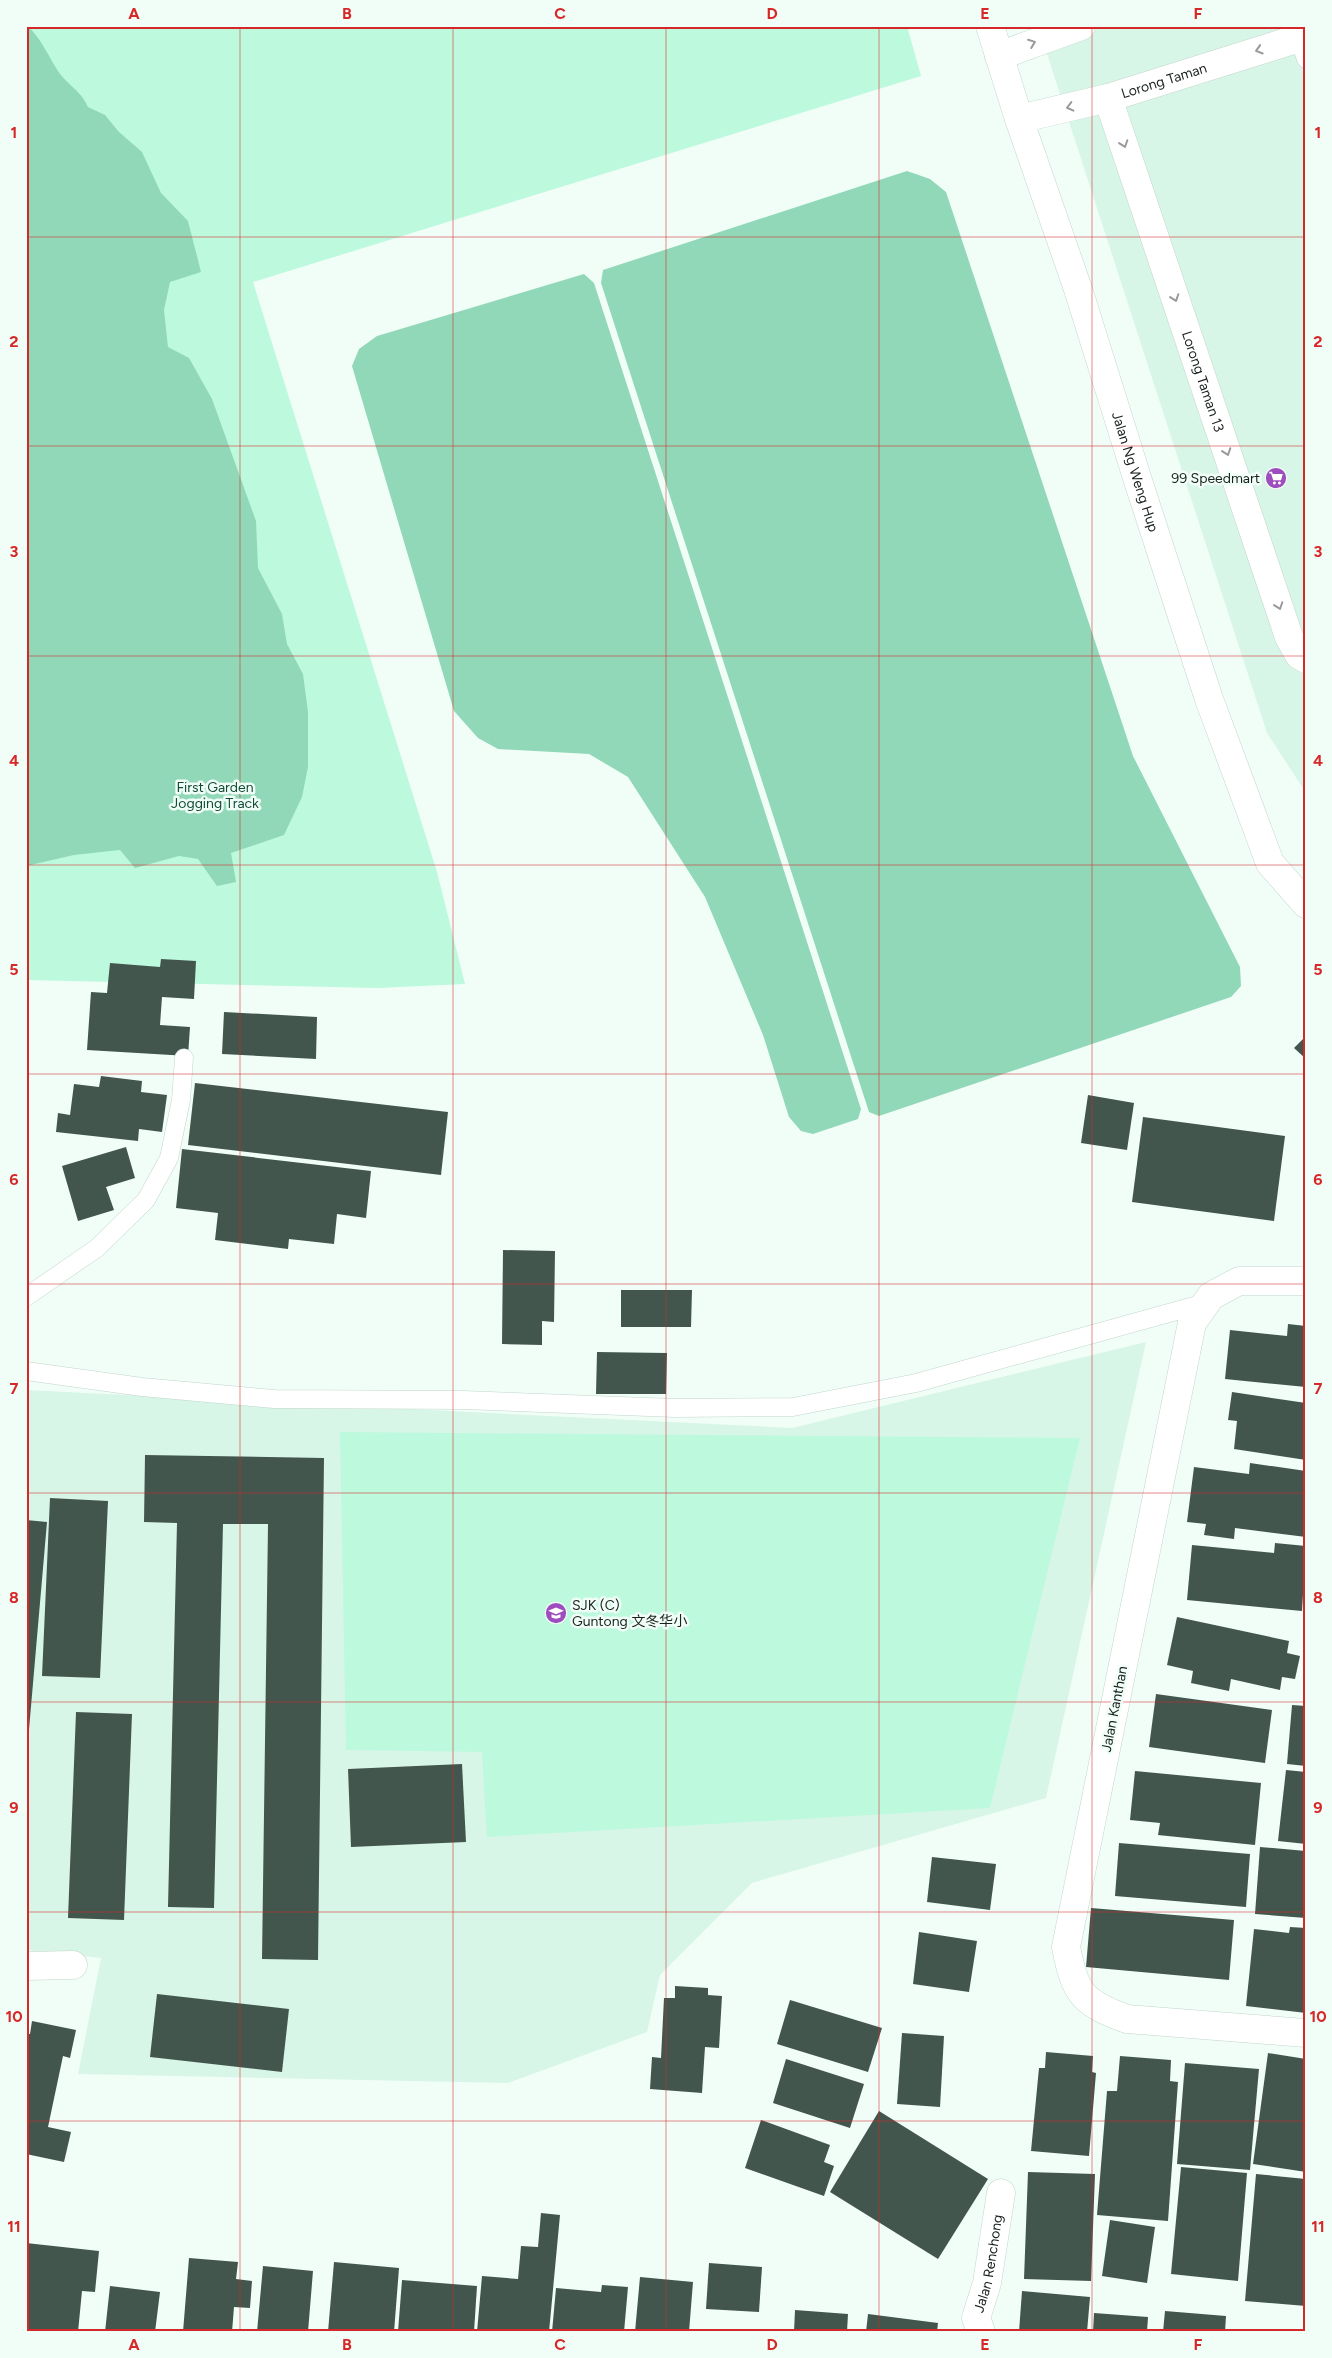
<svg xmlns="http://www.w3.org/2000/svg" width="1332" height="2358" font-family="Figtree,'Noto Sans SC',sans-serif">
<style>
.built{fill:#d8f6e7}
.green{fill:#bdf9dd}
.water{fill:#91d8b8}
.building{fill:#43564d}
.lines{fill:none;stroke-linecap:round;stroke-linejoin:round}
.lane-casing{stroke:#c1d6cc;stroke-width:19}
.street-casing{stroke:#c1d6cc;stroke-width:29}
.secondary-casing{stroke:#c1d6cc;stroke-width:29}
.lane{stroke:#fff;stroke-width:18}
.street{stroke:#fff;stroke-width:28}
.secondary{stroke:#fff;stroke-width:28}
.oneway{stroke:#989b99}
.grid{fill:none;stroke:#d62828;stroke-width:1;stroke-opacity:0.55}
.labels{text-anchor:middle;stroke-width:5;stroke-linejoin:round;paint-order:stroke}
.street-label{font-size:14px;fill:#19201d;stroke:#f1fef8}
.poi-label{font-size:14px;fill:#19201d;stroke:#f1fef8;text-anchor:end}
.park-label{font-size:14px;fill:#124c37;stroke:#f1fef8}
.neatline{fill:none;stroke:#d62828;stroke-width:2}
.grid-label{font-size:16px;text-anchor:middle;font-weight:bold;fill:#d62828}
</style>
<rect width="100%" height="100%" fill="#f1fef8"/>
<g class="built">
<path d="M 1038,26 L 1306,26 L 1306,793 L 1267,733 Z"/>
<path d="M 1146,1342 L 1046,1798 L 752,1883 L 660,1975 L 647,2032 L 508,2083 L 78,2074 L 101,1958 L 26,1950 L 26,1390 L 792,1428 Z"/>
</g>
<g class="green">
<path d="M 26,26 L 907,26 L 921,76 L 253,282 L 437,872 L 465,984 L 378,988 L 26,980 Z"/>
<path d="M 340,1432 L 1080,1438 L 990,1808 L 487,1837 L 482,1752 L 346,1750 Z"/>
</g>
<g class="water">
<path d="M 26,26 C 38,32 50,59 58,71 C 68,86 80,89 88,107 L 105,115 L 119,132 L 142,152 L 161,193 L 188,221 L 201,272 L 170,282 L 164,310 L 168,347 L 189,358 L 212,399 L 256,521 L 258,568 L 282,614 L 287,644 L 303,674 L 308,712 L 308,767 L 302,797 L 284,835 L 231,853 L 236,882 L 217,886 L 198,859 L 179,856 L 135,868 L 120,850 L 74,855 L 26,866 Z"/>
<path d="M 907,171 L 930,179 L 946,192 L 1133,756 L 1240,967 L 1241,986 L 1231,997 L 879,1116 L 869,1112 L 601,283 L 603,270 Z"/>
<path d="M 584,274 L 594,283 L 861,1109 L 858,1119 L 813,1134 L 801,1131 L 789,1117 L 763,1035 L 705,897 L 628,777 L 589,754 L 498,749 L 478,738 L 454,711 L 352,366 L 359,349 L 377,336 Z"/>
</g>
<g class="building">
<path d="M 161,959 L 196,961 L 194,999 L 162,997 L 160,1025 L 190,1027 L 188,1056 L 87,1050 L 91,992 L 107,993 L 110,963 L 160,967 Z"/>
<path d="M 224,1012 L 317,1017 L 316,1059 L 222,1054 Z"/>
<path d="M 1306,1036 L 1306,1059 L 1294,1048 Z"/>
<path d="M 101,1076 L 142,1081 L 141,1092 L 167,1095 L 162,1132 L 139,1129 L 138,1141 L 56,1132 L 58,1113 L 70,1115 L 74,1084 L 99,1087 Z"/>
<path d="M 195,1083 L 448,1112 L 441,1175 L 188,1145 Z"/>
<path d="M 1088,1095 L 1134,1103 L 1127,1150 L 1081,1143 Z"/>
<path d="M 1143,1117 L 1285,1136 L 1274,1221 L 1132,1202 Z"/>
<path d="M 126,1147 L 135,1178 L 106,1187 L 114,1210 L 78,1221 L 62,1166 Z"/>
<path d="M 182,1149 L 371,1171 L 366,1218 L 337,1214 L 334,1244 L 289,1239 L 288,1249 L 215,1240 L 218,1213 L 176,1208 Z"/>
<path d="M 503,1250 L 555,1251 L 554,1322 L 542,1321 L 542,1345 L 502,1344 Z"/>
<path d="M 621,1290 L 692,1290 L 691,1327 L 621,1327 Z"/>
<path d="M 1288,1324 L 1306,1326 L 1306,1387 L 1225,1379 L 1230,1330 L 1287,1336 Z"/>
<path d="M 597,1352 L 667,1353 L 666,1394 L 596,1394 Z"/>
<path d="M 1232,1392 L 1306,1403 L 1306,1460 L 1234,1449 L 1237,1421 L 1228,1420 Z"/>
<path d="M 145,1455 L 324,1458 L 318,1960 L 262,1959 L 268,1524 L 223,1524 L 214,1908 L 168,1907 L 177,1523 L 144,1522 Z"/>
<path d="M 1250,1463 L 1306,1471 L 1306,1537 L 1235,1528 L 1234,1539 L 1204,1535 L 1206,1524 L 1187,1522 L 1194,1467 L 1249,1474 Z"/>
<path d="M 50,1498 L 108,1501 L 100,1678 L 42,1676 Z"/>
<path d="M 26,1520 L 47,1522 L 28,1741 L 26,1741 Z"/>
<path d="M 1275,1543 L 1306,1546 L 1302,1611 L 1187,1600 L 1192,1545 L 1274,1553 Z"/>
<path d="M 1177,1617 L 1289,1641 L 1287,1653 L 1300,1656 L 1295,1679 L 1282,1677 L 1280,1690 L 1231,1679 L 1229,1691 L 1191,1683 L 1193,1671 L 1167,1665 Z"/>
<path d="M 1156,1694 L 1272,1710 L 1265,1763 L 1149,1747 Z"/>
<path d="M 1292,1705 L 1306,1706 L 1306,1766 L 1287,1764 Z"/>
<path d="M 76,1712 L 132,1714 L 124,1920 L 68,1918 Z"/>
<path d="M 462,1764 L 466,1842 L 351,1847 L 348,1769 Z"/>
<path d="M 1286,1770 L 1306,1772 L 1306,1844 L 1278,1841 Z"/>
<path d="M 1135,1771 L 1261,1783 L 1255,1845 L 1158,1835 L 1160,1823 L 1130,1820 Z"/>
<path d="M 1119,1843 L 1250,1854 L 1246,1907 L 1115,1896 Z"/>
<path d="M 1260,1847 L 1306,1851 L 1306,1918 L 1255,1914 Z"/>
<path d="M 932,1857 L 996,1864 L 990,1910 L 927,1902 Z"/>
<path d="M 1091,1908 L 1234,1920 L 1229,1980 L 1086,1967 Z"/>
<path d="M 1290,1927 L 1306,1928 L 1306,2013 L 1246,2006 L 1254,1929 L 1289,1933 Z"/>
<path d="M 919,1932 L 977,1941 L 969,1992 L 913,1984 Z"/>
<path d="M 675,1986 L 708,1988 L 708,1995 L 722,1996 L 719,2048 L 705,2047 L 702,2093 L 650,2089 L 652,2057 L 661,2058 L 664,1998 L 675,1998 Z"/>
<path d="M 157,1994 L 289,2009 L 282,2072 L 150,2057 Z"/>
<path d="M 790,2000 L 882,2028 L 868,2072 L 777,2044 Z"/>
<path d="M 32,2021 L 76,2030 L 70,2058 L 63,2056 L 48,2127 L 71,2132 L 64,2162 L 26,2154 L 26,2034 L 30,2034 Z"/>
<path d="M 902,2033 L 944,2036 L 940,2107 L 897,2104 Z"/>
<path d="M 1046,2052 L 1093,2056 L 1092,2072 L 1096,2073 L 1089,2156 L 1031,2151 L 1039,2068 L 1045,2068 Z"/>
<path d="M 1268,2053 L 1306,2059 L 1306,2172 L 1253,2164 Z"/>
<path d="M 1120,2056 L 1171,2060 L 1170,2081 L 1178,2082 L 1168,2221 L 1097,2215 L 1107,2091 L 1117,2091 Z"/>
<path d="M 786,2059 L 864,2084 L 850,2128 L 773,2103 Z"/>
<path d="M 1185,2063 L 1259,2069 L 1250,2170 L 1177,2164 Z"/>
<path d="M 879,2111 L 988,2179 L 938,2259 L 830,2192 Z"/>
<path d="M 761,2120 L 830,2145 L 824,2162 L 834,2166 L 824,2196 L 745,2168 Z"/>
<path d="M 1181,2167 L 1247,2173 L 1238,2281 L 1171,2274 Z"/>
<path d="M 1028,2172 L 1095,2174 L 1091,2281 L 1024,2279 Z"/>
<path d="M 1256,2174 L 1306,2179 L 1306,2306 L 1245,2301 Z"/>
<path d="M 541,2213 L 560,2215 L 549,2332 L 477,2332 L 482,2276 L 518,2279 L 521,2246 L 538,2247 Z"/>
<path d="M 1110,2220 L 1155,2227 L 1147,2283 L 1102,2276 Z"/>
<path d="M 26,2243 L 99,2251 L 95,2292 L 82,2291 L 78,2332 L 26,2332 Z"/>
<path d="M 189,2258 L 238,2262 L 236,2279 L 252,2281 L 250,2308 L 234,2307 L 232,2332 L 183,2332 Z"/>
<path d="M 334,2262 L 399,2268 L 394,2332 L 328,2332 Z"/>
<path d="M 709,2263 L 762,2267 L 759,2312 L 706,2309 Z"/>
<path d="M 263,2266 L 313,2271 L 308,2332 L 257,2332 Z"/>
<path d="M 640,2277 L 693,2282 L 689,2332 L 635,2332 Z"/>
<path d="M 402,2280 L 477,2286 L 474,2332 L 398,2332 Z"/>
<path d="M 602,2285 L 628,2287 L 624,2332 L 552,2332 L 556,2288 L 601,2292 Z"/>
<path d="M 110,2286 L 160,2292 L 155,2332 L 105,2332 Z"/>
<path d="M 1022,2291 L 1090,2297 L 1087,2332 L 1019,2332 Z"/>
<path d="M 795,2310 L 848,2314 L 847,2332 L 794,2332 Z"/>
<path d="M 1165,2311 L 1226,2316 L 1225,2332 L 1163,2332 Z"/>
<path d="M 1094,2313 L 1148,2317 L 1147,2332 L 1093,2332 Z"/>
<path d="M 868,2314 L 938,2323 L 937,2332 L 866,2332 Z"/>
</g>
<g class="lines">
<g class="lane-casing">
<g id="lane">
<path d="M 1299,38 L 1306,59"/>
<path d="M 26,1297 L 97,1248 L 146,1200 L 169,1158 L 181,1100 L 184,1058"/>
<path d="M 26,1371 L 142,1387 L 274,1399 L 463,1400 L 675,1408 L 793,1407 L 916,1383 L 1205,1303"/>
</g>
</g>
<g class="street-casing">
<g id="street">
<path d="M 999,56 L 1081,26"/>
<path id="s1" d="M 1108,98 L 1289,637 L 1299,655 L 1306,659"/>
<path id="s2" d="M 1019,119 L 1108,98 L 1306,36"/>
<path d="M 1306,1281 L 1239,1281 L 1211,1296 L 1192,1323 L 1066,1947 C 1075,1993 1082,2003 1127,2019 L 1306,2033"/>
<path d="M 26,1966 L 73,1965"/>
<path id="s3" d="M 981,2332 L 976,2318 L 987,2283 L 1001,2193"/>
</g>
</g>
<g class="secondary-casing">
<g id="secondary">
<path id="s4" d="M 990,26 L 1019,119 L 1078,289 L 1139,484 L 1209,699 L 1270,863 L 1306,904"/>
</g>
</g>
<use href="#lane" class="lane"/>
<use href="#street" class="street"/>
<use href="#secondary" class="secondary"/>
</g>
<defs><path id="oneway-chevron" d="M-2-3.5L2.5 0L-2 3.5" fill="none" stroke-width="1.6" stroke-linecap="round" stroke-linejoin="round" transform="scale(1.25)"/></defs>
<g class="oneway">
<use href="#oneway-chevron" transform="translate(1032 43) rotate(-21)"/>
<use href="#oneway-chevron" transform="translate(1259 50) rotate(163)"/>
<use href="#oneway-chevron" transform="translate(1070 107) rotate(166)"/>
<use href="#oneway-chevron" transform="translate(1124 144) rotate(71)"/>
<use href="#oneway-chevron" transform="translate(1175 298) rotate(71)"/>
<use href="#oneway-chevron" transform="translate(1227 452) rotate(71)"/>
<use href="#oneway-chevron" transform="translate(1279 606) rotate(71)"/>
</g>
<path class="grid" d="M 240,26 L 240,2332M 453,26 L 453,2332M 666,26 L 666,2332M 879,26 L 879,2332M 1092,26 L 1092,2332M 26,237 L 1306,237M 26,446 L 1306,446M 26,656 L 1306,656M 26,865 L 1306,865M 26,1074 L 1306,1074M 26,1284 L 1306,1284M 26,1493 L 1306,1493M 26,1702 L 1306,1702M 26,1912 L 1306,1912M 26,2121 L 1306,2121"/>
<defs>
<g id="supermarket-disc" transform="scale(1.125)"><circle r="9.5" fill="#9d4dbe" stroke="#f1fef8"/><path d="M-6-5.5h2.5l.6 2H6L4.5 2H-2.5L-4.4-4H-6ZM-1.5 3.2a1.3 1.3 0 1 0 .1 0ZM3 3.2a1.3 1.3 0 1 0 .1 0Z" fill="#fff"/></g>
<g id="school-disc" transform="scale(1.125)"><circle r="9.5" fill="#9d4dbe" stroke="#f1fef8"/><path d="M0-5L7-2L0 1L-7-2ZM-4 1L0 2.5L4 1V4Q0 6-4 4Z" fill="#fff"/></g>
</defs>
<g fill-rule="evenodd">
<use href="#supermarket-disc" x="1276" y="478"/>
<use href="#school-disc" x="556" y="1613"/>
</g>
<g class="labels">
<g class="street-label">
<text dy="5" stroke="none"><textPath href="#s2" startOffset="150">Lorong Taman</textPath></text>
<text dy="5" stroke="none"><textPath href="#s1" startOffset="299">Lorong Taman 13</textPath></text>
<text dy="5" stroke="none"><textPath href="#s4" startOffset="469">Jalan Ng Weng Hup</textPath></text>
<text transform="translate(1114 1709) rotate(-79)" y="5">Jalan Kanthan</text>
<text dy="5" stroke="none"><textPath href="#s3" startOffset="71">Jalan Renchong</textPath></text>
</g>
<g class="poi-label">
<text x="1260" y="483">99 Speedmart</text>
<text x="572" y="1610" text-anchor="start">SJK (C)<tspan x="572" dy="16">Guntong 文冬华小</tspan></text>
</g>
<g class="park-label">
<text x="215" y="792">First Garden<tspan x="215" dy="16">Jogging Track</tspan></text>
</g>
</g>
<rect width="1332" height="2358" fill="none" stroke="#f1fef8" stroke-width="55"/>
<rect x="28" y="28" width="1276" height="2302" class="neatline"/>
<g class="grid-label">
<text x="134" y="19">A</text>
<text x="347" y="19">B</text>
<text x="560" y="19">C</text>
<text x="772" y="19">D</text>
<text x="985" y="19">E</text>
<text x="1198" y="19">F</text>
<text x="14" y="138">1</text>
<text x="1318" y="138">1</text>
<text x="14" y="347">2</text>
<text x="1318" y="347">2</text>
<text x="14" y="557">3</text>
<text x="1318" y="557">3</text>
<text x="14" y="766">4</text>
<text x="1318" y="766">4</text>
<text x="14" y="975">5</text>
<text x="1318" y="975">5</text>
<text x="14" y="1185">6</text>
<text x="1318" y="1185">6</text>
<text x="14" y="1394">7</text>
<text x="1318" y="1394">7</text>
<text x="14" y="1603">8</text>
<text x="1318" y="1603">8</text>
<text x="14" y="1813">9</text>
<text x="1318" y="1813">9</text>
<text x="14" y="2022">10</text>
<text x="1318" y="2022">10</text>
<text x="14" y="2232">11</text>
<text x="1318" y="2232">11</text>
<text x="134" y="2350">A</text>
<text x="347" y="2350">B</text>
<text x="560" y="2350">C</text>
<text x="772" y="2350">D</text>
<text x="985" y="2350">E</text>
<text x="1198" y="2350">F</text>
</g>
</svg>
